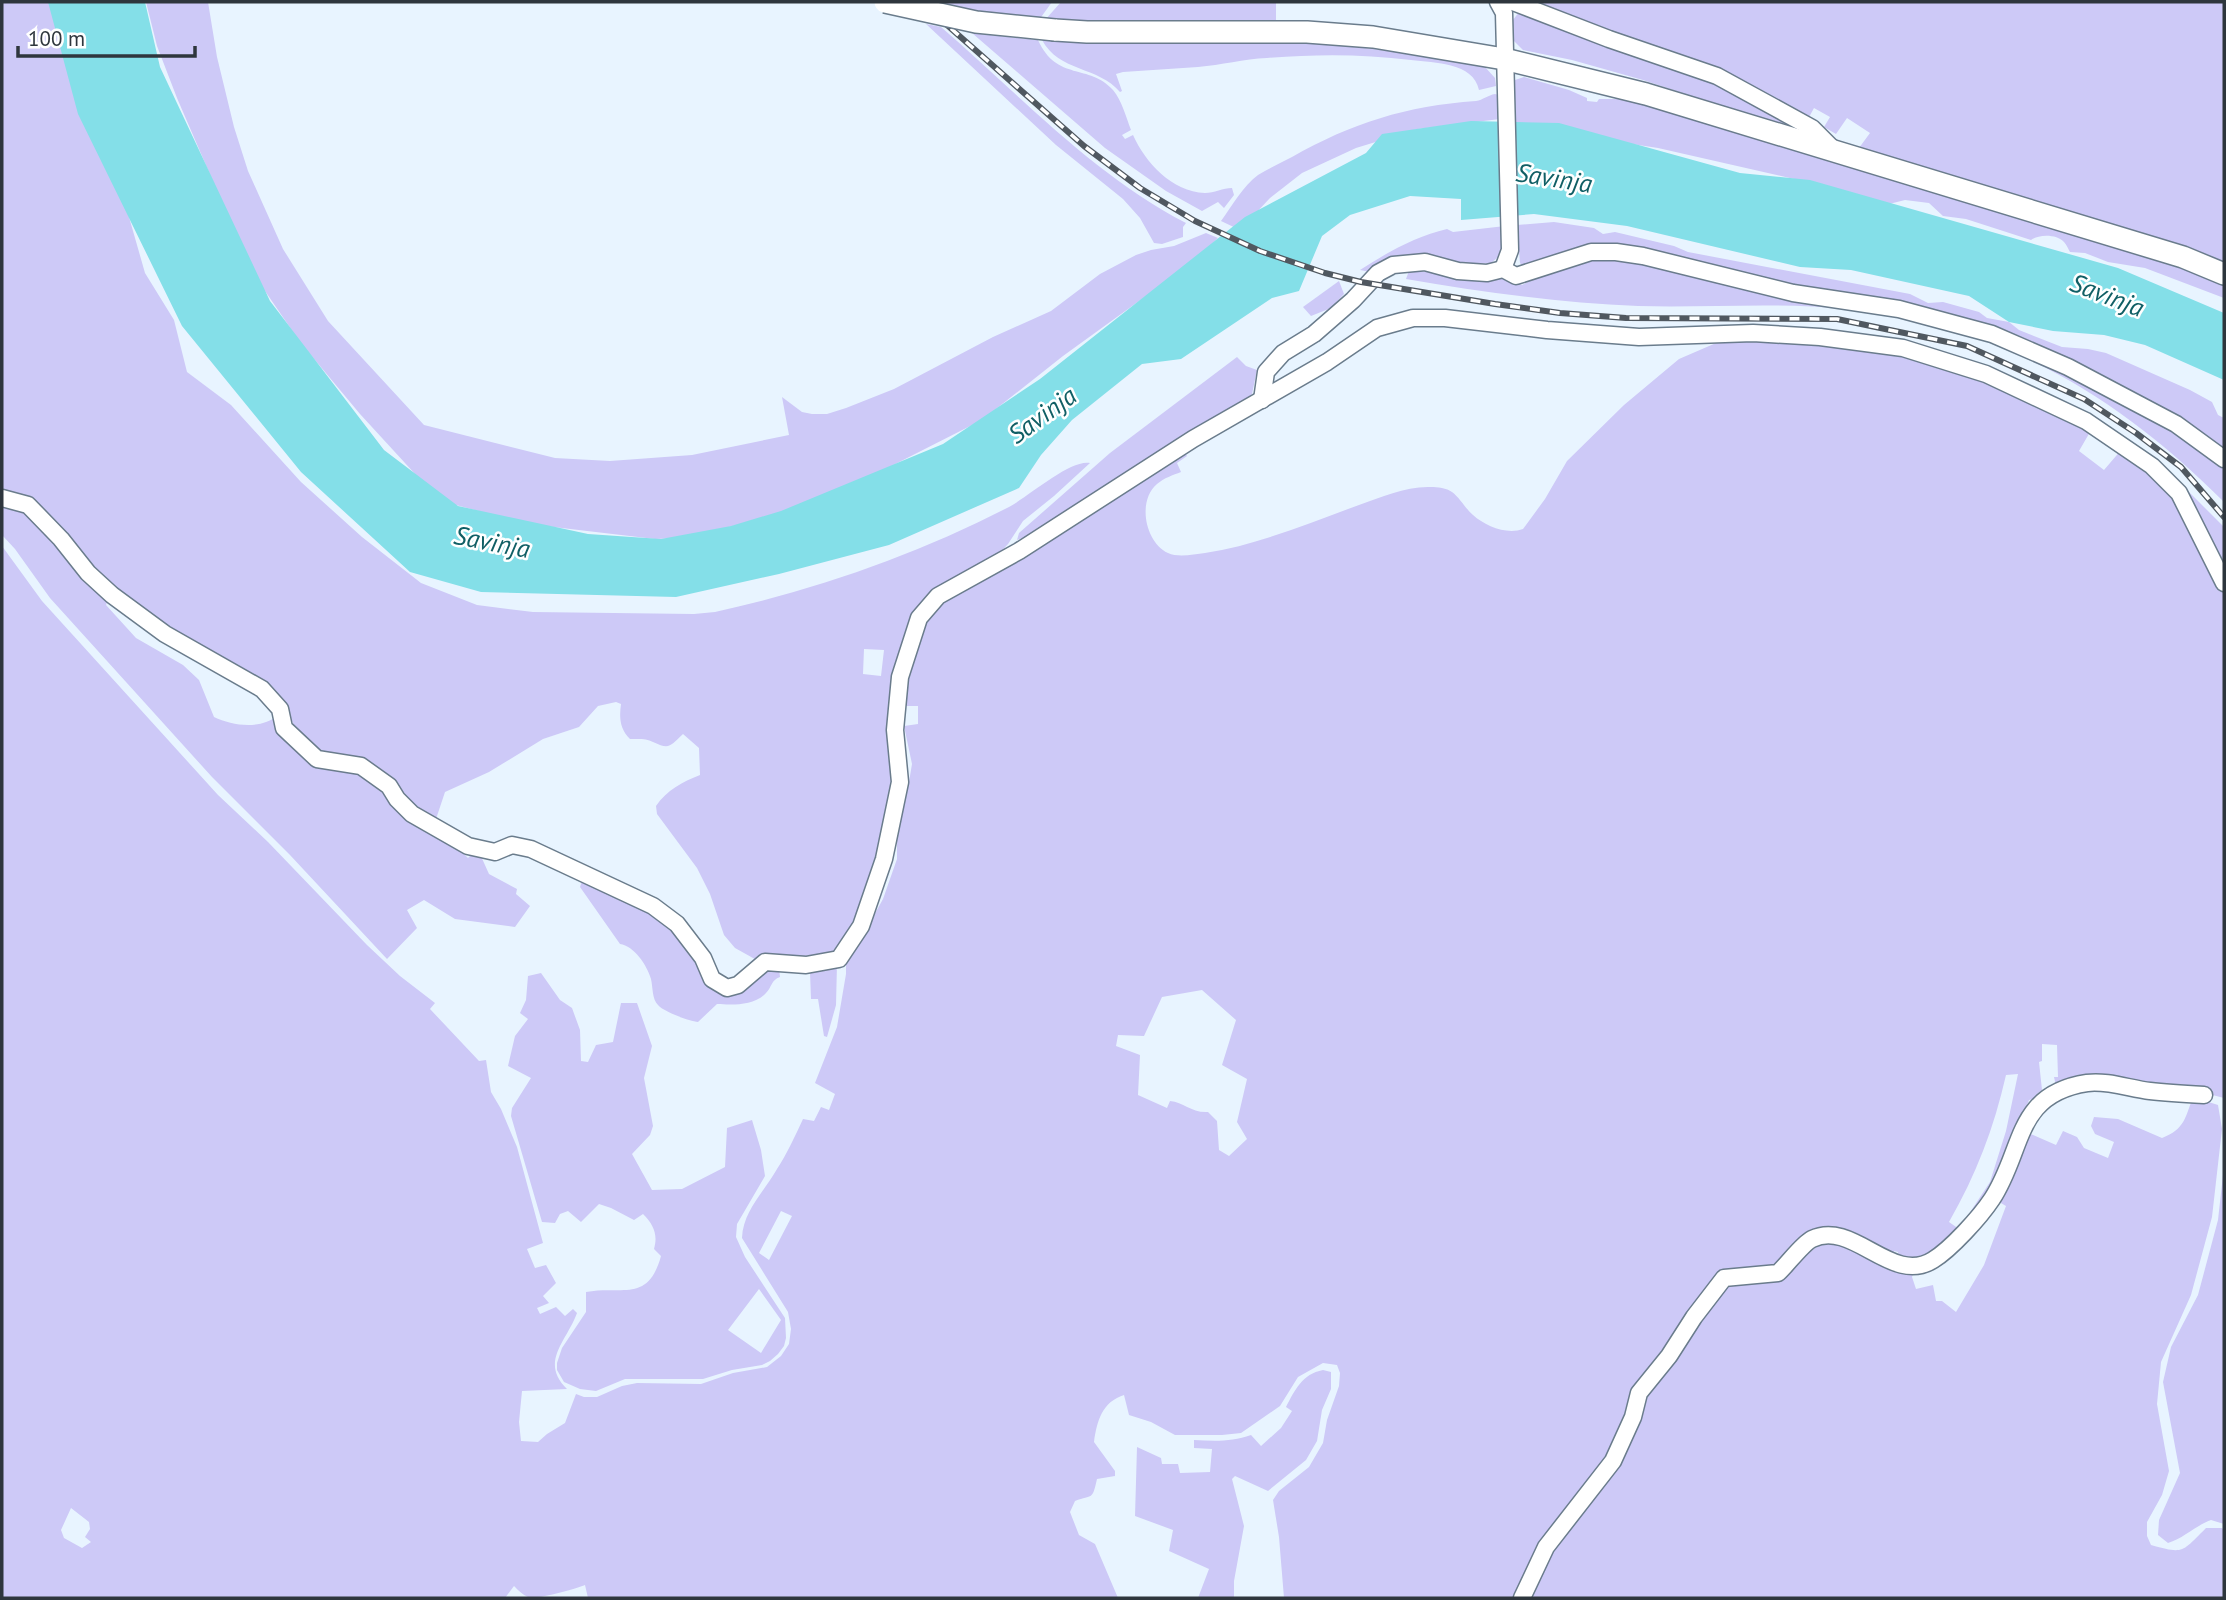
<svg xmlns="http://www.w3.org/2000/svg" width="2226" height="1600" font-family="'PT Sans',sans-serif">
<style>
.green{fill:#cdc9f7;fill-rule:evenodd}
.water{fill:#84dfe8}
.lines{fill:none;stroke-linecap:round;stroke-linejoin:round}
.minor-casing{stroke:#6a7c8c;stroke-width:19}
.major-casing{stroke:#6a7c8c;stroke-width:24}
.minor{stroke:#fff;stroke-width:16}
.major{stroke:#fff;stroke-width:21}
.rail-casing{stroke:#505860;stroke-width:6}
.rail{stroke:#fff;stroke-width:3.5;stroke-dasharray:10;stroke-linecap:butt}
.major-bridge-casing{stroke:#6a7c8c;stroke-width:24;stroke-linecap:butt}
.major-bridge{stroke:#fff;stroke-width:21}
.labels{text-anchor:middle;stroke-width:5;stroke-linejoin:round;paint-order:stroke}
.water-label{font-size:26px;font-style:italic;fill:#105f65;stroke:#fff}
</style>
<rect width="100%" height="100%" fill="#e8f4ff"/>
<g class="green">
<path d="M 2,2 L 58,2 L 127,210 L 145,273 L 174,320 L 187,372 L 231,405 L 301,482 L 362,537 L 421,583 L 477,605 L 533,612 L 694,614 L 715,612 C 816,590 915,555 1007,508 C 1027,498 1070,459 1090,463 L 1054,496 L 1023,521 L 1008,544 L 995,558 L 932,596 L 904,643 L 901,748 L 882,877 L 837,952 C 811,956 787,956 762,963 L 735,948 L 724,935 L 710,894 L 697,868 L 657,814 L 656,806 C 667,790 682,782 700,775 L 699,748 L 683,734 C 670,746 670,750 653,742 C 646,738 638,739 630,739 C 620,729 619,718 621,704 L 616,702 L 598,706 L 579,727 L 543,739 L 489,772 L 445,792 L 434,825 L 382,777 L 316,753 L 300,738 L 283,702 L 274,691 L 254,676 L 141,613 L 92,572 L 45,516 L 2,493 ZM 864,649 L 884,650 L 881,676 L 863,674 Z"/>
<path d="M 146,2 L 208,2 L 217,57 L 234,127 L 248,171 L 283,249 L 328,321 L 424,425 L 555,458 L 610,461 L 692,455 L 789,435 L 782,397 L 802,412 L 812,414 L 827,414 L 846,408 L 894,389 L 993,337 L 1051,311 L 1100,274 L 1136,255 L 1151,250 L 1174,246 L 1206,233 L 1218,238 L 1193,262 L 1063,356 L 982,420 L 850,487 L 802,509 L 684,538 L 655,539 L 528,524 L 452,504 L 427,487 L 360,414 L 300,342 L 252,272 L 177,98 L 157,46 Z"/>
<path d="M 936,2 L 1052,2 L 1039,20 L 942,8 Z"/>
<path d="M 1061,2 L 1276,2 L 1276,20 L 1045,20 Z"/>
<path d="M 1532,2 L 2224,2 L 2224,264 L 1859,148 L 1870,133 L 1847,118 L 1836,134 L 1824,127 L 1830,117 L 1814,108 L 1808,119 Z"/>
<path d="M 1519,12 L 1691,70 L 1768,108 L 1806,134 L 1643,80 L 1572,60 L 1523,50 L 1512,39 L 1513,20 Z"/>
<path d="M 926,24 L 941,27 C 1020,95 1092,174 1186,223 L 1183,227 L 1183,237 L 1162,244 L 1154,243 L 1140,218 L 1123,199 L 1056,145 Z"/>
<path d="M 972,33 L 1038,40 C 1057,82 1089,63 1113,90 C 1122,101 1126,117 1131,130 L 1122,135 L 1125,139 L 1133,135 C 1145,162 1172,192 1205,193 C 1214,193 1223,188 1232,188 L 1234,195 L 1224,208 L 1218,202 L 1202,211 L 1166,191 L 1105,148 Z"/>
<path d="M 1042,40 L 1101,44 L 1230,42 L 1333,44 L 1413,54 L 1485,67 L 1495,78 L 1496,86 L 1479,90 C 1473,62 1435,63 1411,60 C 1363,54 1316,54 1267,58 C 1244,59 1221,65 1198,67 C 1173,69 1148,70 1123,72 L 1116,74 L 1122,91 L 1120,92 C 1098,66 1059,72 1042,40 Z"/>
<path d="M 1524,77 L 1569,90 L 1587,98 L 1587,101 L 1597,102 L 1599,99 L 1623,99 L 1998,209 L 2224,281 L 2224,298 L 2145,268 L 2108,262 L 2085,253 L 2070,252 C 2068,249 2067,245 2064,242 C 2057,234 2039,234 2031,240 L 1966,219 L 1943,216 L 1929,203 L 1905,200 L 1889,204 L 1829,187 L 1658,148 L 1514,126 L 1515,80 Z"/>
<path d="M 1495,94 L 1499,95 L 1500,119 L 1418,129 L 1356,148 L 1302,173 L 1270,198 L 1240,230 L 1221,221 C 1232,206 1243,186 1258,175 C 1269,168 1281,163 1292,157 C 1352,123 1406,106 1476,101 C 1483,100 1488,95 1495,94 Z"/>
<path d="M 1554,222 L 1594,228 L 1603,234 L 1615,232 L 1674,246 L 1688,252 L 1910,294 L 1928,303 L 1943,302 L 1979,312 L 1987,318 L 2009,322 L 2019,330 L 2062,347 L 2088,349 L 2106,353 L 2190,390 L 2212,402 L 2218,415 L 2224,418 L 2224,455 L 2038,349 L 1621,249 L 1524,268 L 1520,263 L 1517,225 Z"/>
<path d="M 1505,226 C 1505,241 1505,253 1491,263 L 1375,273 L 1360,270 C 1386,253 1416,236 1447,229 L 1453,232 Z"/>
<path d="M 1621,256 L 1958,328 L 2095,385 L 2224,462 L 2224,502 C 2116,394 1999,325 1845,309 C 1776,302 1706,308 1638,306 C 1560,303 1482,292 1406,279 L 1409,271 C 1441,269 1470,290 1500,277 L 1522,285 L 1566,262 Z"/>
<path d="M 1339,281 L 1344,294 L 1331,308 L 1311,316 L 1303,307 Z"/>
<path d="M 1750,338 C 1873,342 1986,362 2090,432 L 2079,451 L 2104,470 L 2122,449 L 2146,465 L 2176,494 L 2224,590 L 2224,1098 L 2201,1092 L 2093,1081 L 2074,1083 L 2057,1091 L 2054,1077 L 2058,1077 L 2057,1045 L 2042,1044 L 2042,1061 L 2039,1062 L 2042,1090 L 2037,1094 L 2037,1098 L 2029,1100 L 2027,1105 L 2028,1111 C 2017,1137 2008,1166 1994,1191 C 1983,1212 1937,1270 1912,1265 C 1903,1263 1899,1260 1898,1252 L 1894,1251 L 1892,1256 L 1886,1256 L 1848,1238 L 1826,1238 L 1811,1245 L 1777,1271 L 1719,1278 L 1716,1284 C 1730,1282 1769,1281 1780,1275 C 1802,1264 1816,1236 1844,1241 C 1869,1246 1890,1264 1914,1271 L 1912,1277 L 1916,1289 L 1933,1285 L 1936,1301 L 1942,1301 L 1956,1312 L 1984,1265 L 2006,1206 L 1994,1199 L 1997,1194 L 2001,1197 L 2004,1193 L 1999,1189 L 2024,1131 L 2056,1145 L 2063,1131 L 2077,1137 L 2084,1148 L 2108,1158 L 2114,1142 L 2095,1134 L 2091,1126 L 2094,1117 L 2118,1119 L 2162,1138 C 2185,1129 2185,1118 2193,1097 L 2218,1105 L 2222,1129 L 2212,1217 L 2191,1295 L 2161,1362 L 2157,1404 L 2169,1471 L 2162,1495 L 2147,1522 L 2147,1536 L 2151,1545 C 2184,1554 2181,1553 2206,1528 L 2222,1528 L 2224,1530 L 2224,1598 L 1284,1598 L 1279,1537 L 1273,1500 L 1279,1491 L 1309,1467 L 1323,1443 L 1327,1420 L 1339,1386 L 1340,1373 L 1337,1365 L 1323,1363 L 1298,1377 L 1280,1406 L 1241,1433 L 1222,1435 L 1175,1435 L 1151,1422 L 1129,1415 L 1124,1395 C 1102,1402 1097,1421 1094,1442 L 1115,1471 L 1115,1476 L 1097,1479 C 1092,1501 1093,1494 1075,1501 L 1070,1512 L 1079,1535 L 1095,1544 L 1118,1598 L 588,1598 L 585,1585 C 575,1589 537,1600 528,1597 C 523,1595 518,1590 514,1586 L 505,1598 L 2,1598 L 2,546 L 42,601 L 218,795 L 268,842 L 367,945 L 400,976 L 435,1003 L 430,1009 L 479,1061 L 486,1060 L 491,1092 L 501,1109 L 517,1147 L 543,1243 L 527,1249 L 535,1268 L 546,1265 L 556,1283 L 543,1296 L 549,1303 L 537,1308 L 540,1314 L 556,1307 L 565,1316 L 573,1309 L 577,1313 C 567,1341 539,1362 567,1389 L 522,1391 L 519,1422 L 521,1441 L 538,1442 L 547,1434 L 565,1423 L 576,1394 L 584,1397 L 597,1397 L 622,1386 L 637,1383 L 701,1384 L 733,1373 L 767,1367 L 781,1356 L 789,1344 L 791,1329 L 788,1312 L 742,1238 C 743,1211 764,1192 777,1169 C 787,1154 795,1136 803,1119 L 814,1121 L 821,1107 L 829,1110 L 835,1094 L 815,1083 L 837,1027 L 846,974 L 846,957 L 856,948 L 883,899 L 897,859 L 897,813 L 909,782 L 912,764 L 904,726 L 918,724 L 918,706 L 901,706 L 902,685 L 918,633 L 936,604 L 1021,557 L 1123,488 L 1185,453 L 1187,456 L 1177,463 L 1181,472 C 1173,475 1164,478 1157,484 C 1137,501 1145,542 1168,553 C 1179,558 1194,554 1205,553 C 1258,545 1309,523 1359,505 C 1382,497 1406,486 1431,487 C 1437,487 1447,488 1452,492 C 1460,498 1465,508 1473,515 C 1485,526 1507,535 1523,529 L 1545,499 L 1567,461 L 1624,405 L 1679,359 L 1723,340 ZM 1202,990 L 1236,1020 L 1222,1065 L 1247,1079 L 1237,1122 L 1247,1139 L 1229,1156 L 1219,1150 L 1217,1121 L 1208,1112 C 1191,1113 1184,1102 1170,1101 L 1167,1108 L 1138,1095 L 1140,1055 L 1116,1046 L 1118,1035 L 1144,1036 L 1162,997 ZM 2018,1074 L 2006,1131 L 1990,1182 L 1959,1229 L 1949,1222 C 1976,1175 1994,1128 2006,1075 ZM 781,1211 L 792,1216 L 769,1260 L 759,1253 ZM 71,1508 L 89,1522 L 90,1529 L 85,1537 L 91,1542 L 82,1548 L 64,1538 L 61,1530 Z"/>
<path d="M 1237,357 L 1246,366 L 1257,370 L 1252,394 L 1242,404 L 1112,481 L 1030,535 L 1017,540 L 1019,533 L 1110,453 Z"/>
<path d="M 2166,469 L 2224,527 L 2224,577 L 2164,470 Z"/>
<path d="M 2,503 L 22,509 L 108,599 L 106,605 L 136,638 L 183,665 L 199,680 L 214,717 C 233,726 261,730 278,715 L 294,746 L 371,779 L 456,846 L 468,858 L 471,855 L 469,852 L 480,854 L 489,874 L 517,889 L 516,894 L 530,906 L 515,927 L 455,919 L 424,900 L 407,910 L 417,928 L 387,959 L 290,855 L 212,777 L 50,598 L 15,549 L 2,535 Z"/>
<path d="M 582,881 L 621,897 L 668,922 L 719,987 L 768,968 L 779,968 L 780,977 C 771,980 772,987 766,993 C 754,1006 732,1005 717,1004 L 698,1022 C 689,1021 664,1012 658,1005 C 652,999 653,988 651,979 C 647,965 634,946 620,944 L 580,887 Z"/>
<path d="M 837,964 L 836,1005 L 827,1037 L 824,1036 L 818,999 L 811,999 L 810,972 Z"/>
<path d="M 541,973 L 560,1000 L 572,1008 L 580,1030 L 581,1061 L 588,1062 L 596,1045 L 613,1042 L 621,1003 L 637,1003 L 652,1046 L 644,1078 L 653,1126 L 650,1135 L 632,1154 L 652,1190 L 682,1189 L 725,1167 L 727,1128 L 752,1120 L 761,1150 L 765,1176 L 737,1224 L 736,1237 L 745,1257 L 785,1318 L 786,1338 L 784,1346 L 778,1354 L 770,1361 L 762,1365 L 732,1370 L 703,1379 L 625,1379 L 596,1391 L 580,1389 L 564,1382 L 557,1370 L 557,1363 L 562,1348 L 586,1312 L 586,1292 C 621,1285 648,1304 661,1256 L 654,1249 C 658,1235 654,1225 643,1214 L 634,1220 L 611,1208 L 599,1204 L 581,1222 L 568,1211 L 560,1214 L 555,1223 L 542,1222 L 511,1116 L 512,1108 L 531,1078 L 508,1066 L 515,1036 L 528,1019 L 520,1013 L 526,1000 L 528,976 ZM 759,1289 L 781,1320 L 761,1353 L 728,1330 Z"/>
<path d="M 2224,1166 L 2224,1524 L 2211,1520 C 2195,1526 2184,1538 2168,1543 L 2158,1535 L 2159,1520 L 2180,1473 L 2163,1382 L 2171,1347 L 2198,1295 L 2218,1220 Z"/>
<path d="M 1323,1370 L 1331,1372 L 1331,1389 L 1322,1410 L 1317,1441 L 1306,1460 L 1268,1491 L 1235,1476 L 1232,1479 L 1244,1526 L 1234,1581 L 1234,1598 L 1198,1598 L 1209,1569 L 1169,1551 L 1173,1530 L 1135,1516 L 1137,1447 L 1161,1458 L 1162,1464 L 1178,1464 L 1180,1473 L 1210,1472 L 1212,1449 L 1194,1448 L 1194,1440 C 1214,1441 1232,1442 1251,1435 L 1261,1446 L 1281,1428 L 1292,1411 L 1286,1407 C 1295,1390 1302,1374 1323,1370 Z"/>
</g>
<path class="water" d="M 48,2 L 145,2 L 160,67 L 270,301 L 384,450 L 458,506 L 588,534 L 661,539 L 731,526 L 781,511 L 943,444 L 1040,379 L 1245,217 L 1366,153 L 1382,134 L 1471,121 L 1559,123 L 1740,173 L 1810,180 L 2118,268 L 2224,313 L 2224,380 L 2145,345 L 2104,335 L 2053,331 L 2009,322 L 1969,296 L 1851,270 L 1800,267 L 1627,226 L 1534,214 L 1461,220 L 1461,199 L 1410,196 L 1350,215 L 1322,236 L 1299,291 L 1272,298 L 1181,359 L 1142,364 L 1072,420 L 1041,455 L 1019,488 L 889,545 L 779,574 L 676,597 L 481,592 L 410,572 L 301,472 L 182,326 L 78,114 Z"/>
<g class="lines">
<g class="minor-casing">
<g id="minor">
<path d="M 1498,2 L 1504,13 L 1510,250 L 1503,269"/>
<path d="M 1513,2 L 1609,39 L 1717,76 L 1812,128 L 1834,150"/>
<path d="M 1262,400 L 1266,372 L 1283,353 L 1314,334 L 1353,300 L 1378,273 L 1393,265 L 1425,262 L 1458,271 L 1487,273 L 1503,269 L 1516,276 L 1591,252 L 1616,252 L 1643,256 L 1793,293 L 1899,309 L 1992,334 L 2068,367 L 2176,424 L 2224,459"/>
<path d="M 2,498 L 28,505 L 61,539 L 88,573 L 112,595 L 165,634 L 262,689 L 280,709 L 284,728 L 317,759 L 361,766 L 389,786 L 397,799 L 412,814 L 468,846 L 495,852 L 512,845 L 531,849 L 653,906 L 677,924 L 703,958 L 712,979 L 727,988 L 738,985 L 765,962 L 806,965 L 839,959 L 861,926 L 884,859 L 900,782 L 895,730 L 900,677 L 919,618 L 938,596 L 1019,551 L 1193,439 L 1327,362 L 1377,328 L 1413,318 L 1445,318 L 1547,330 L 1639,337 L 1753,333 L 1820,337 L 1903,348 L 1986,374 L 2086,421 L 2152,466 L 2179,493 L 2224,583"/>
<path d="M 1522,1598 L 1546,1547 L 1613,1461 L 1633,1417 L 1639,1393 L 1669,1356 L 1694,1317 L 1724,1278 L 1778,1273 C 1787,1265 1802,1244 1812,1239 C 1853,1219 1892,1286 1933,1260 C 1951,1249 1980,1217 1992,1199 C 2024,1151 2014,1094 2087,1083 C 2107,1080 2131,1089 2150,1091 C 2168,1093 2186,1094 2204,1095"/>
</g>
</g>
<g class="major-casing">
<path id="major" d="M 1055,30 L 1087,32 L 1307,32 L 1373,37 L 1504,59 L 1646,94 L 2183,257 L 2224,274"/>
</g>
<use href="#minor" class="minor"/>
<use href="#major" class="major"/>
<g class="rail-casing">
<path id="rail" d="M 921,2 L 1084,146 L 1140,188 L 1195,221 L 1260,251 L 1325,273 L 1361,282 L 1495,304 L 1560,313 L 1626,318 L 1837,319 L 1967,346 L 2084,399 L 2136,433 L 2181,467 L 2224,517"/>
</g>
<use href="#rail" class="rail"/>
<g class="major-bridge-casing">
<path id="major-bridge" d="M 885,2 L 976,22 L 1055,30"/>
</g>
<use href="#major-bridge" class="major-bridge"/>
</g>
<g class="labels">
<g class="water-label">
<text transform="translate(1554 178) rotate(9)" y="9">Savinja</text>
<text transform="translate(2107 295) rotate(21)" y="9">Savinja</text>
<text transform="translate(1042 415) rotate(-36)" y="9">Savinja</text>
<text transform="translate(492 542) rotate(11)" y="9">Savinja</text>
</g>
</g>
<rect width="2226" height="1600" fill="none" stroke="#2e363d" stroke-width="7"/>
<path d="M18 46v10h177v-10" fill="none" stroke="#2e363d" stroke-width="3.5"/>
<text x="28" y="46" font-size="21" fill="#2e363d" stroke="#ffffff" stroke-width="5" paint-order="stroke">100 m</text>
</svg>
